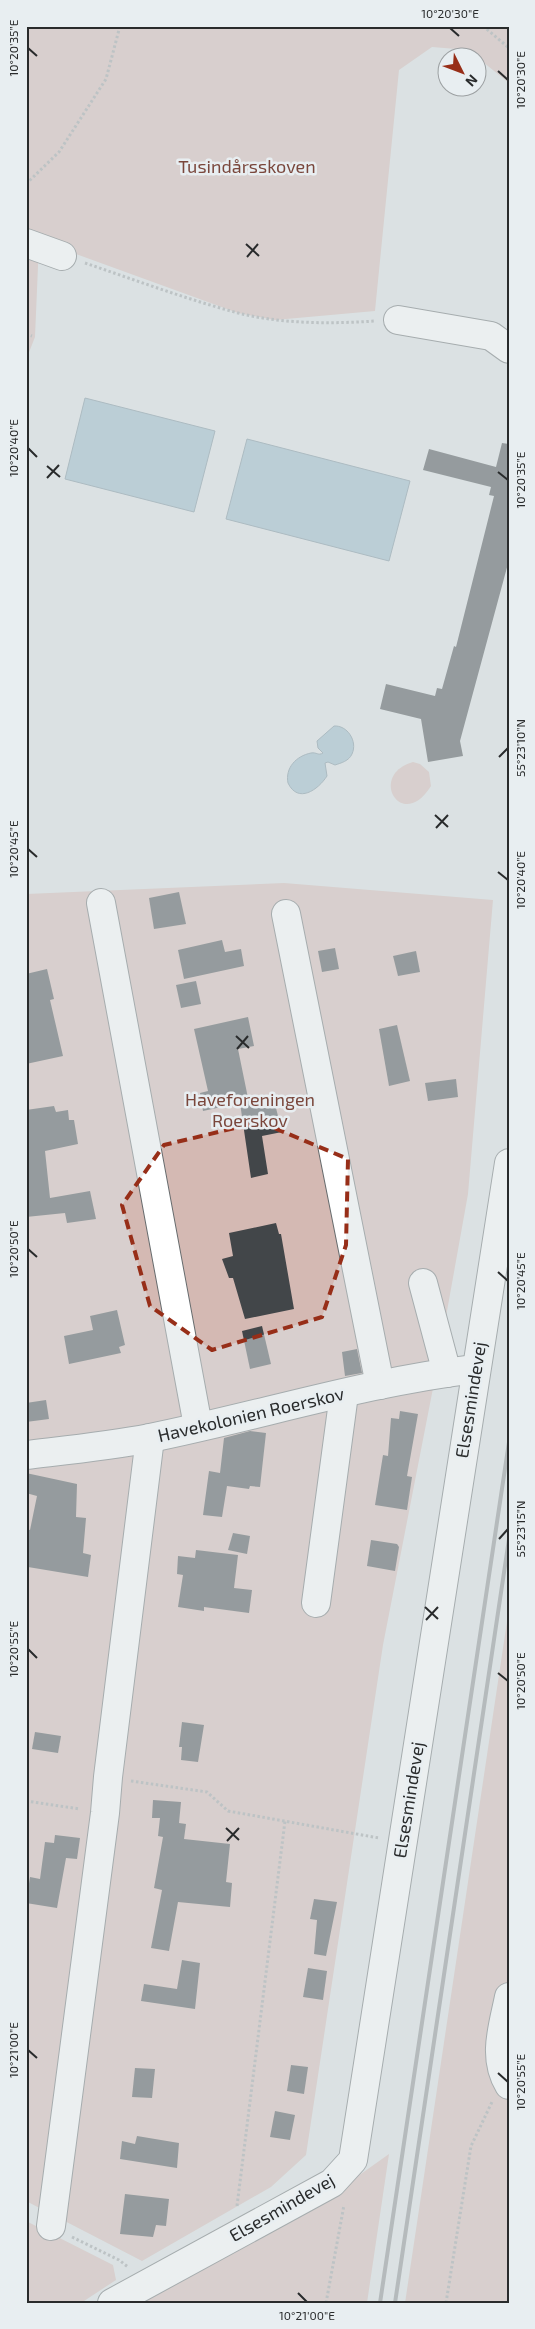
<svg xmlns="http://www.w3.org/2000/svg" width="535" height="2329" font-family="'Exo 2',sans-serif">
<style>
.green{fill:#d4b9b3}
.water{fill:#95b6c6;stroke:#758c98}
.building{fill:#424649}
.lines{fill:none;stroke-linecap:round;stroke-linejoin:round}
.minor-casing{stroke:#676c6e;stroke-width:30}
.path{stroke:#9a9ea0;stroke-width:3;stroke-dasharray:2.5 2.5;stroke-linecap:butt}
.minor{stroke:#fff;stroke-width:28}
.rail{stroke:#878b8c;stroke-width:4}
.marked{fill:none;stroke:#972e18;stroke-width:4;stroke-dasharray:10 6;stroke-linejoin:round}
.ticks{fill:none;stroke:#292b2c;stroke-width:2}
.labels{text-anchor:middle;stroke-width:5;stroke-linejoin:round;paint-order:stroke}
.park-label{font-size:18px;fill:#7a473c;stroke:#e8eef1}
.street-label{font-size:18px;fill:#292b2c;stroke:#e8eef1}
.neatline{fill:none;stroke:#292b2c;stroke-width:2}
.ticks-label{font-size:12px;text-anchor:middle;fill:#292b2c}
</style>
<rect width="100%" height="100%" fill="#dbe1e3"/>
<g class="green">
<path d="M 26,26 L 509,26 L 509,83 L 468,50 L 432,47 L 399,70 L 375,311 L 275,320 L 238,313 L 54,246 L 39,243 L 35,337 L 26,360 Z"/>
<path d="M 413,762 L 420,764 L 429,772 L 431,786 C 402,833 367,775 413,762 Z"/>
<path d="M 284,883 L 493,900 L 468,1194 L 435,1378 L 383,1645 L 306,2155 L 271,2187 L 142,2261 L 26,2201 L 26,894 Z"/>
<path d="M 509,1608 L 509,2303 L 405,2303 Z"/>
<path d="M 389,2154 L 367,2303 L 142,2303 L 306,2213 Z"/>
<path d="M 26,2221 L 113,2265 L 116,2280 L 81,2303 L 26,2303 Z"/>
</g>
<g class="water">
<path d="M 85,398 L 215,431 L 194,512 L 65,479 Z"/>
<path d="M 247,439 L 410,481 L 389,561 L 226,519 Z"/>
<path d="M 334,726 C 347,725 358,741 352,754 C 349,761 341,763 335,765 L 328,762 L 325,763 L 327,776 C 318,790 298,804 288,783 C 285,768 296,756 311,753 C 317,752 318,756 323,753 L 318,748 L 317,741 Z"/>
</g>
<g class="building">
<path d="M 502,443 L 509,444 L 509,560 L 460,741 L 463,756 L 428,762 L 421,719 L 380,709 L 386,684 L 435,696 L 437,688 L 442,689 L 454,646 L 456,647 L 494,496 L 489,495 L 491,487 L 423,470 L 429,449 L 496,467 Z"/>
<path d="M 179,892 L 186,924 L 154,929 L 149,898 Z"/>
<path d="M 222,940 L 225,952 L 241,949 L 244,966 L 184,979 L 178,950 Z"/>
<path d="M 335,948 L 339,969 L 322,972 L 318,951 Z"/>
<path d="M 416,951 L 420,972 L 398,976 L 393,956 Z"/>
<path d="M 47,969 L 54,999 L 50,1000 L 63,1056 L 26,1064 L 26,974 Z"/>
<path d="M 196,981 L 201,1004 L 181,1008 L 176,985 Z"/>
<path d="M 248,1017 L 254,1046 L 238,1049 L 248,1098 L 256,1096 L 257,1108 L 275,1104 L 282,1132 L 262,1136 L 268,1174 L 251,1178 L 240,1103 L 203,1111 L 200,1093 L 208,1091 L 194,1029 Z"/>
<path d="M 397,1025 L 410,1081 L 389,1086 L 379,1029 Z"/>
<path d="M 456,1079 L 458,1097 L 428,1101 L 425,1083 Z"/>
<path d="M 54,1106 L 56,1112 L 68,1110 L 69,1120 L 74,1120 L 78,1144 L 45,1151 L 50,1198 L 90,1191 L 96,1219 L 67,1223 L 65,1213 L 26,1217 L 26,1110 Z"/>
<path d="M 276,1223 L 279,1234 L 281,1234 L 294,1309 L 245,1319 L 233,1278 L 229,1278 L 222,1259 L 233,1256 L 229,1233 Z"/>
<path d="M 117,1310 L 125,1345 L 119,1347 L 121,1353 L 69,1364 L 64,1336 L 93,1330 L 90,1316 Z"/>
<path d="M 262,1326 L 271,1364 L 250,1369 L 242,1331 Z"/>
<path d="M 357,1349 L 362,1373 L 345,1376 L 342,1352 Z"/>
<path d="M 46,1400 L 49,1419 L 26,1422 L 26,1403 Z"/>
<path d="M 400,1411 L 418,1414 L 407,1476 L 412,1477 L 407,1510 L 375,1505 L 383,1455 L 388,1456 L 391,1418 L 399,1419 Z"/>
<path d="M 250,1431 L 266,1433 L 260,1487 L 250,1486 L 249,1489 L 227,1486 L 222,1517 L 203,1515 L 209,1471 L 220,1473 L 224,1438 Z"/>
<path d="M 26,1473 L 77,1484 L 76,1517 L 86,1518 L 83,1553 L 91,1555 L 88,1577 L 28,1567 L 26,1529 L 30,1530 L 37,1496 L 26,1493 Z"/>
<path d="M 233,1533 L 250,1536 L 247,1554 L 228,1550 Z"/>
<path d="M 371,1540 L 397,1544 L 399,1547 L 395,1571 L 367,1566 Z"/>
<path d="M 196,1550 L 238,1555 L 234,1588 L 252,1590 L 249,1613 L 204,1607 L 204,1611 L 178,1607 L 183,1575 L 177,1574 L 178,1556 L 195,1558 Z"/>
<path d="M 182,1722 L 204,1725 L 198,1762 L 181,1760 L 182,1747 L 179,1747 Z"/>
<path d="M 35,1732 L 61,1736 L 58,1753 L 32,1749 Z"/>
<path d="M 153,1800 L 181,1802 L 179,1823 L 186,1824 L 184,1839 L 230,1844 L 226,1882 L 232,1883 L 230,1907 L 178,1902 L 169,1951 L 151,1948 L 162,1890 L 154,1888 L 163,1837 L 158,1836 L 160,1818 L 152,1818 Z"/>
<path d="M 55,1835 L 80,1838 L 77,1859 L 66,1858 L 57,1908 L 26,1903 L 30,1877 L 40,1879 L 45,1842 L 54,1843 Z"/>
<path d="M 314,1899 L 337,1902 L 326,1956 L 314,1954 L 317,1920 L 310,1919 Z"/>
<path d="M 182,1960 L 200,1963 L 195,2009 L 141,2001 L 144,1984 L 177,1989 Z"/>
<path d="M 308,1968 L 327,1971 L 323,2000 L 303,1997 Z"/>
<path d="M 291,2065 L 308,2067 L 304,2094 L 287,2091 Z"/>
<path d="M 135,2068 L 155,2069 L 152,2098 L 132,2097 Z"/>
<path d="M 275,2111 L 295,2115 L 290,2140 L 270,2137 Z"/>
<path d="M 137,2136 L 179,2143 L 177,2168 L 120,2159 L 122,2141 L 135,2144 Z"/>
<path d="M 125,2194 L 169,2199 L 166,2226 L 156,2225 L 153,2237 L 120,2234 Z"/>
</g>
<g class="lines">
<g class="minor-casing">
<g id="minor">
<path d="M 26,243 L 62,256"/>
<path d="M 398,320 L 491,336 L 509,349"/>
<path d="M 101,903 L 198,1426"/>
<path d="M 286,914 L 380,1385"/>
<path d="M 423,1283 L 447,1373"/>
<path d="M 26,1455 C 68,1450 109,1446 150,1438 C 259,1416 365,1382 475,1369"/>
<path d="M 316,1603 L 344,1394"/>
<path d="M 509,1997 C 503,2027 492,2057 509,2085"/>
<path d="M 51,2226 L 105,1813 L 108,1777 L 150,1438"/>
<path d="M 112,2303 L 332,2183 L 353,2160 L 509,1163"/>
</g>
</g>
<g class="path">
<path d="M 483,26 L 509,48"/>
<path d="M 26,184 L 59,152 L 106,79 L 120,26"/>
<path d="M 85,263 C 135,280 186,299 238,313 C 282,324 330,324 375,321"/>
<path d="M 26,334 L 32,336"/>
<path d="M 131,1781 L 207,1792 L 228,1811 L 379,1838"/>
<path d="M 26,1801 L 80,1809"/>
<path d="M 237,2206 L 285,1821"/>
<path d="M 72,2237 L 119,2260 L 128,2267"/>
<path d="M 326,2303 L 344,2205"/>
<path d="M 446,2303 L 471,2146 L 492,2102"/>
</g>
<use href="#minor" class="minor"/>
<g class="rail">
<path d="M 380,2303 L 509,1442"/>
<path d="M 395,2303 L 509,1539"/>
</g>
</g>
<path d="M0 0H535V2329H0ZM 260,1122 L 348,1159 L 346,1245 L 322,1317 L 212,1350 L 150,1306 L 122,1205 L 164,1145 Z" fill="#dbe1e3" fill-opacity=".55" fill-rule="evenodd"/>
<path class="marked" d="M 260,1122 L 348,1159 L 346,1245 L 322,1317 L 212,1350 L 150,1306 L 122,1205 L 164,1145 Z"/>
<path class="ticks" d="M 450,28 L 459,36M 28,48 L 37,56M 498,71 L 508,80M 246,244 L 259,256M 247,257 L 258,244M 28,448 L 37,457M 47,466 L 60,477M 498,472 L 508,480M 47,478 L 59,465M 499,757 L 508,748M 435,815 L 448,827M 436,828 L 448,815M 28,849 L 37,857M 498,872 L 508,880M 236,1036 L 249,1048M 237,1049 L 248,1036M 28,1249 L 37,1257M 498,1272 L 508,1281M 499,1539 L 508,1529M 425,1607 L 438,1619M 426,1620 L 438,1607M 28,1649 L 37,1658M 498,1673 L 508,1681M 226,1828 L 239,1840M 227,1841 L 239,1828M 28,2050 L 37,2058M 498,2073 L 508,2082M 298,2293 L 307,2302"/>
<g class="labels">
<g class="park-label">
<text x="247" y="173">Tusindårsskoven</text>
<text x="250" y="1106">Haveforeningen<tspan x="250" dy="21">Roerskov</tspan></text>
</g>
<g class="street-label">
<text transform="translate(471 1400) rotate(-81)" y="6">Elsesmindevej</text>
<text transform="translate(251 1415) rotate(-13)" y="6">Havekolonien Roerskov</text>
<text transform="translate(409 1800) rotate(-81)" y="6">Elsesmindevej</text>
<text transform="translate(282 2208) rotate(-30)" y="6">Elsesmindevej</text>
</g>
</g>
<rect width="535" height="2329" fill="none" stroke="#e8eef1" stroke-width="55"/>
<g transform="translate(462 72) rotate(132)"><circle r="24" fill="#e8eef1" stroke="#9ca0a2"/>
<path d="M0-4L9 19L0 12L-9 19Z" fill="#972e18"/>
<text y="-8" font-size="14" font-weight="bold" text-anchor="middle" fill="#292b2c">N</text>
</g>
<rect x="28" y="28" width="480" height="2274" class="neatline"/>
<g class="ticks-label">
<text x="450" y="18">10°20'30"E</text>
<text transform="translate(14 48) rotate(-90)" y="4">10°20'35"E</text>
<text transform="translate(521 80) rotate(-90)" y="4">10°20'30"E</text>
<text transform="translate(14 448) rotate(-90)" y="4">10°20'40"E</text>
<text transform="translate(521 480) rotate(-90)" y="4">10°20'35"E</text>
<text transform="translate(521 748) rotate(-90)" y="4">55°23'10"N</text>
<text transform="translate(14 849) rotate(-90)" y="4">10°20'45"E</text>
<text transform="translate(521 880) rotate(-90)" y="4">10°20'40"E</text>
<text transform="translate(14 1249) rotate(-90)" y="4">10°20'50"E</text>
<text transform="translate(521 1281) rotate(-90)" y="4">10°20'45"E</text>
<text transform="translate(521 1529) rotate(-90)" y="4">55°23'15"N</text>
<text transform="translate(14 1649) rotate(-90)" y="4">10°20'55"E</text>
<text transform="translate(521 1681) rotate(-90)" y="4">10°20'50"E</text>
<text transform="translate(14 2050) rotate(-90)" y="4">10°21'00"E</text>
<text transform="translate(521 2082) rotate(-90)" y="4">10°20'55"E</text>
<text x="307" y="2320">10°21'00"E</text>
</g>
</svg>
